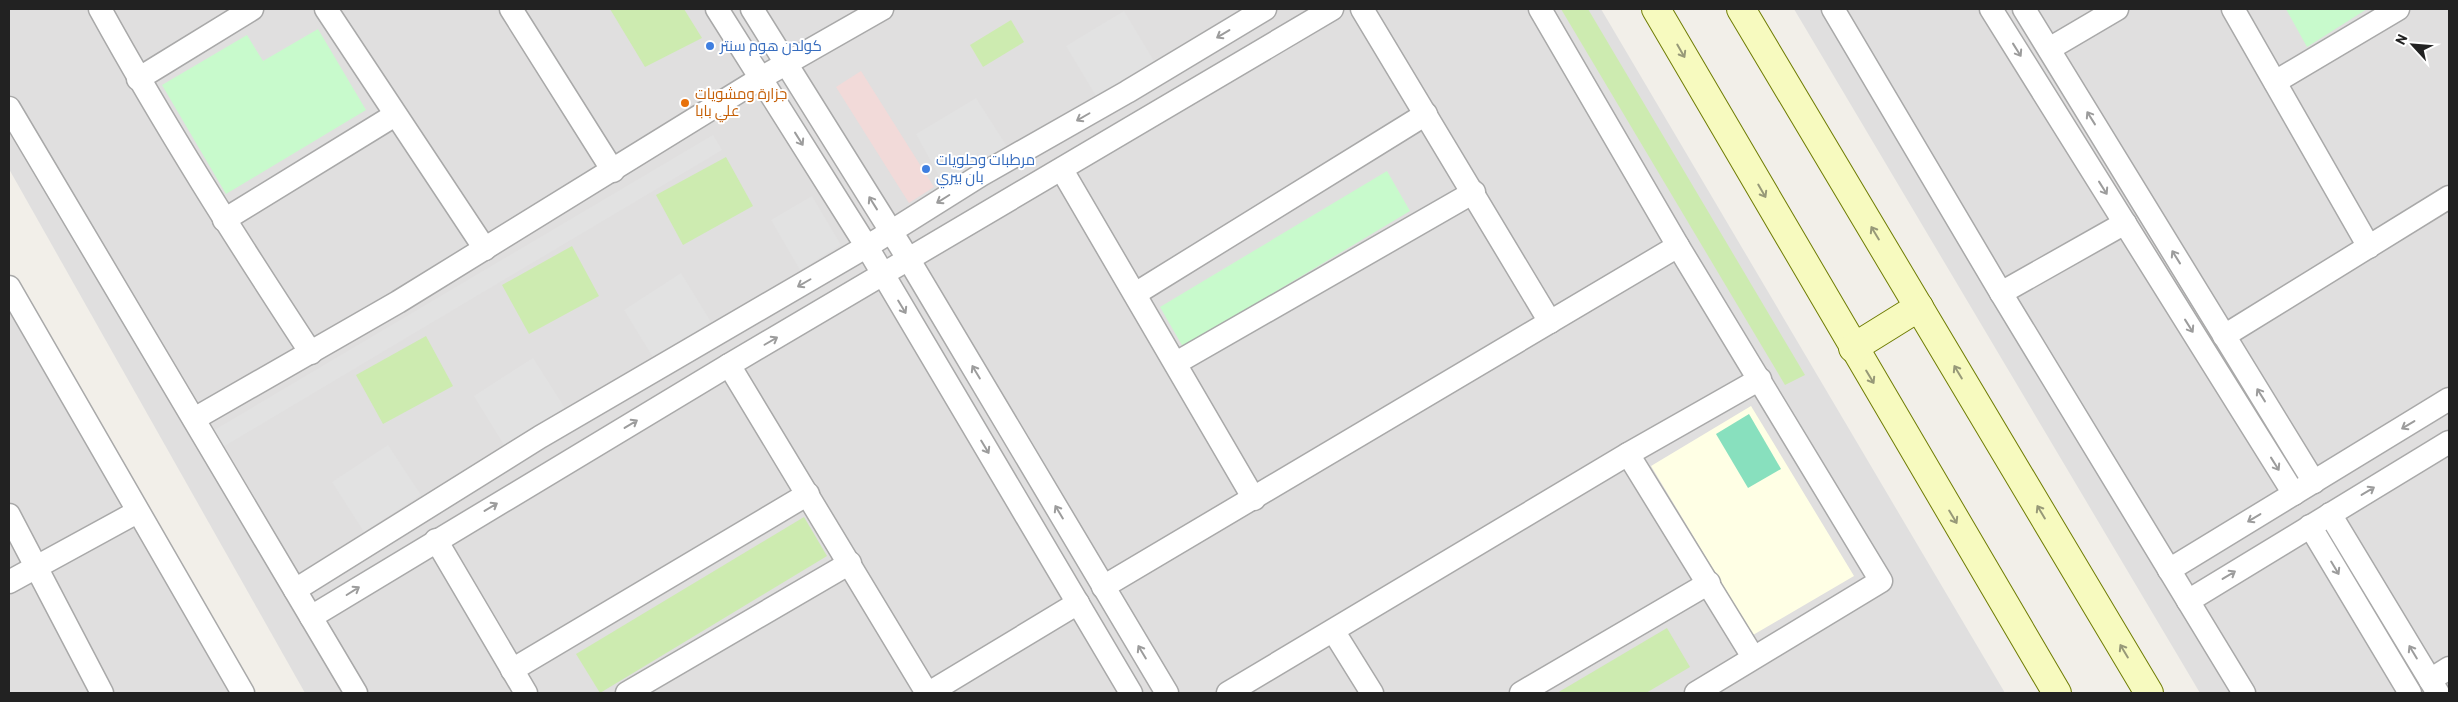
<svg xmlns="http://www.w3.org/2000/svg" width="2458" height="702" font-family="Barlow,Cairo,sans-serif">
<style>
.residential{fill:#e0dfdf}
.commercial{fill:#f2dad9}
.education{fill:#ffffe5}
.grass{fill:#cdebb0}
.park{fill:#c8facc}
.pitch{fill:#88e0be}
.parking{fill:#e2e2e2}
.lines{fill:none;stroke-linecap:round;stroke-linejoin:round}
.street-casing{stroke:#a9a9a9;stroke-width:25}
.secondary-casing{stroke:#707d05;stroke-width:30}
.street{stroke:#fff;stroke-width:22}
.secondary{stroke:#f7fabf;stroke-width:28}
.oneway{stroke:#9c9c9c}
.oneway2{stroke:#979978}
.shop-dot{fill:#3f7fe0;stroke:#fff;stroke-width:2}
.food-dot{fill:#e8710a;stroke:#fff;stroke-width:2}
.labels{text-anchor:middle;stroke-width:4;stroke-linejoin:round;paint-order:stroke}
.shop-label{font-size:15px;fill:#366cbe;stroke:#fff;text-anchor:start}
.food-label{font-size:15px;fill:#c56008;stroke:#fff;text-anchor:start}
</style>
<rect width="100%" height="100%" fill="#f2efe9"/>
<g class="residential">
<path d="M 9,9 L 1601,9 L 2005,693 L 305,693 L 9,169 Z"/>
<path d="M 1794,9 L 2449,9 L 2449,693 L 2200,693 Z"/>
<path d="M 9,295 L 230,693 L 9,693 Z"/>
</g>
<path class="commercial" d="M 861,71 L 934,187 L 909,203 L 836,87 Z"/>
<path class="education" d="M 1751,406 L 1854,576 L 1753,635 L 1651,466 Z"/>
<g class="grass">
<path d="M 610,9 L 684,9 L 702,38 L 645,67 Z"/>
<path d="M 1561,9 L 1588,9 L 1805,375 L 1785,385 Z"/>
<path d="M 1011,20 L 1024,42 L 983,67 L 970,45 Z"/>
<path d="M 726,157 L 753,206 L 683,245 L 656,195 Z"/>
<path d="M 572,246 L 599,296 L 529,334 L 502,285 Z"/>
<path d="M 426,336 L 453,386 L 383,424 L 356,375 Z"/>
<path d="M 804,517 L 827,556 L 600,693 L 576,654 Z"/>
<path d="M 1667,628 L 1690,667 L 1646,693 L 1557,693 Z"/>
</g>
<g class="park">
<path d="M 2286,9 L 2367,9 L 2307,47 Z"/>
<path d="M 318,29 L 366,110 L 226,194 L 162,85 L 247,35 L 263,61 Z"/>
<path d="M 1387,171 L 1410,211 L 1183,347 L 1160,307 Z"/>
</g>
<path class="pitch" d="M 1749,414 L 1781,469 L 1748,488 L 1716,434 Z"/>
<g class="parking">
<path d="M 1124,11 L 1154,61 L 1096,96 L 1066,46 Z"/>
<path d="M 976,98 L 1008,148 L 945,187 L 916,134 Z"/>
<path d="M 713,135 L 722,150 L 216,451 L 206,435 Z"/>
<path d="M 812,196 L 841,245 L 800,270 L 771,220 Z"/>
<path d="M 681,273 L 711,322 L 654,359 L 624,310 Z"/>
<path d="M 533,358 L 566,410 L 506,448 L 474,396 Z"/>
<path d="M 388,445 L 421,495 L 364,532 L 332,482 Z"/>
</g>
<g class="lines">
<g class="street-casing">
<g id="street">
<path d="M 100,9 C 165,127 237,240 311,353"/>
<path d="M 326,9 L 485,249"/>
<path d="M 511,9 L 613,171"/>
<path d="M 717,9 L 867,247 L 1131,693"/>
<path d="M 752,9 L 909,260 L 1167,693"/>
<path d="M 1362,9 L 1550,322"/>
<path d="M 1540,9 L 1678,246 L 1881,581 L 1696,693"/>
<path d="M 1833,9 L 2001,293 L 2244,693"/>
<path d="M 1991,9 L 2294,494"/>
<path d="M 2024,9 L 2314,482"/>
<path d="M 2233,9 L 2369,247"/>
<path d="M 2049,49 L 2117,9"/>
<path d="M 138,79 L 252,9"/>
<path d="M 2275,82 L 2398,9"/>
<path d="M 9,108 L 356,693"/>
<path d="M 1062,170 L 1254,499"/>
<path d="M 224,220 L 395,115"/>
<path d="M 9,287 L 243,693"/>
<path d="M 2001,293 L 2125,223"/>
<path d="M 1135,294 L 1426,114"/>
<path d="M 2224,336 L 2449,197"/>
<path d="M 1176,363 L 1474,192"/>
<path d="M 729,365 L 927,693"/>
<path d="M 194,419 L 398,302 L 761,78 L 882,9"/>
<path d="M 1628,454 L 1753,657"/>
<path d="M 2330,514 L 2438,693"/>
<path d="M 9,515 L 102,693"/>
<path d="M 2310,526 L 2410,693"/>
<path d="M 436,540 L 526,693"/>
<path d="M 2169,570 L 2449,399"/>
<path d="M 9,582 L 137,512"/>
<path d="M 1103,587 L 1678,246"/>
<path d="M 295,590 L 540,437 L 876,241 L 981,175 L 1127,92 L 1265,9"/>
<path d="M 2188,601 L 2449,442"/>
<path d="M 311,617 L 729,365 L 1332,9"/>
<path d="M 1334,632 L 1372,693"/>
<path d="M 512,670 L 808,494"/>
<path d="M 2430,680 L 2449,668"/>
<path d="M 627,693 L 850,563"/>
<path d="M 929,693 L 1078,603"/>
<path d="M 1228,693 L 1628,454 L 1760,379"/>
<path d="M 1521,693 L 1709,583"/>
</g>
</g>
<g class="secondary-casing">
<g id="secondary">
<path d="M 1656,9 L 2057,693"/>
<path d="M 1741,9 L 2149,693"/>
<path d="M 1853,348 L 1919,307"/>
</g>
</g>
<use href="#street" class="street"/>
<use href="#secondary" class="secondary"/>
</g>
<defs><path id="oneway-shaft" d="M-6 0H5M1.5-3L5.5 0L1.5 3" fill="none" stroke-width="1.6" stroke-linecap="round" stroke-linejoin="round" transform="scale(1.25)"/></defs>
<g class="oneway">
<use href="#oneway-shaft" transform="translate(1223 34) rotate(149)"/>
<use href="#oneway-shaft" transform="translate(2017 50) rotate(58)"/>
<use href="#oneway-shaft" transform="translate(1083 117) rotate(150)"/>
<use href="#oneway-shaft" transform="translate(2091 118) rotate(-122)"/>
<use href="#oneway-shaft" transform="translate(799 139) rotate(58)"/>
<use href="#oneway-shaft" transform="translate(2103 188) rotate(58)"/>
<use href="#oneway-shaft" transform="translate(943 199) rotate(148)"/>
<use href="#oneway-shaft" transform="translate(873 203) rotate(-122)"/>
<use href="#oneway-shaft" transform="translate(2176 257) rotate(-122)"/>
<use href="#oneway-shaft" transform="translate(804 283) rotate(150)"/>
<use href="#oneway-shaft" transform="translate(902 307) rotate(59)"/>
<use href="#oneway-shaft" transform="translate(2189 326) rotate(58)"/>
<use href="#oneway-shaft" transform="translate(771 341) rotate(-30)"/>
<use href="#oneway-shaft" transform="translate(976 372) rotate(-121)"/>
<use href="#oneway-shaft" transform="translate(2261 395) rotate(-122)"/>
<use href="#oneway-shaft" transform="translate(631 424) rotate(-31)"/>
<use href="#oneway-shaft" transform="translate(2408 425) rotate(149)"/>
<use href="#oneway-shaft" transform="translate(985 447) rotate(59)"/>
<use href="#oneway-shaft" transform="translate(2275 464) rotate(58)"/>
<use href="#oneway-shaft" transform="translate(2368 491) rotate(-31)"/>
<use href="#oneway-shaft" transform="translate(491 507) rotate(-31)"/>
<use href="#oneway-shaft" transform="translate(1059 512) rotate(-121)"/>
<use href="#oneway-shaft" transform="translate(2254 518) rotate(149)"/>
<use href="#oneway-shaft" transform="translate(2335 568) rotate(59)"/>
<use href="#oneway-shaft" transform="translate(2229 575) rotate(-31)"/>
<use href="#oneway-shaft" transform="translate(353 591) rotate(-32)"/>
<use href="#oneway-shaft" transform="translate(1142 652) rotate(-121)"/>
<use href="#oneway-shaft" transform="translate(2413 652) rotate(-121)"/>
</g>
<g class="oneway2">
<use href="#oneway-shaft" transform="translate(1681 51) rotate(60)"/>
<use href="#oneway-shaft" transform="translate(1762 191) rotate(60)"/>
<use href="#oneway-shaft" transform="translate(1875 233) rotate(-121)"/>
<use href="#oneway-shaft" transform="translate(1958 372) rotate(-121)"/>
<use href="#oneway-shaft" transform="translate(1870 377) rotate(59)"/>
<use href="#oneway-shaft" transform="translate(2041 512) rotate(-121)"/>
<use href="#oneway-shaft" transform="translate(1953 517) rotate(59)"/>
<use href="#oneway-shaft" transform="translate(2124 651) rotate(-121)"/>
</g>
<g class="shop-dot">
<circle cx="710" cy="46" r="5"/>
<circle cx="926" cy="169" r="5"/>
</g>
<circle class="food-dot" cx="685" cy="103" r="5"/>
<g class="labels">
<g class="shop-label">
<text x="720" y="51">كولدن هوم سنتر</text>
<text x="936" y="165">مرطبات وحلويات<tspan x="936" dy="17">بان بيري</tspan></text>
</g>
<g class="food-label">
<text x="695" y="99">جزارة ومشويات<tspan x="695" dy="17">علي بابا</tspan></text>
</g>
</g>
<rect width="2458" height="702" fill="none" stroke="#222222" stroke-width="20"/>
<g transform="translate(2413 45) rotate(296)" stroke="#ffffff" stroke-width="4" paint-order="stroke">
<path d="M0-4L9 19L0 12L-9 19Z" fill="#222222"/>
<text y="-8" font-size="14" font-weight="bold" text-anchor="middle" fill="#222222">N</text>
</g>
</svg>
